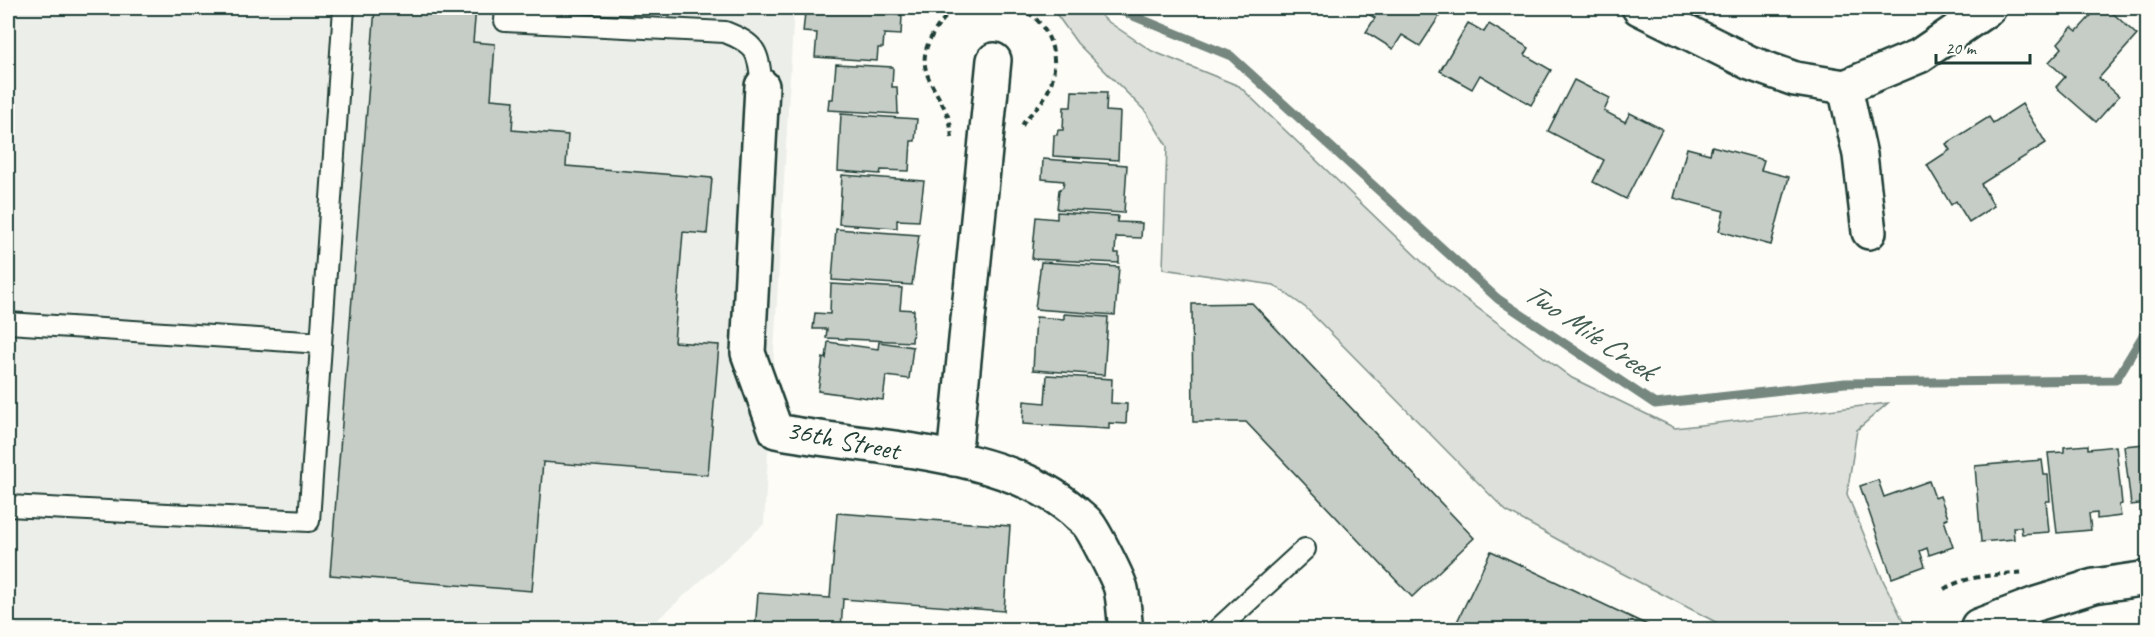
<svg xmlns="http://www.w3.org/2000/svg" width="2155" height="637" font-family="Caveat,sans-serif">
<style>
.built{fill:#eceee9}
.green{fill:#dde0db;stroke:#7e8e88;stroke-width:1.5}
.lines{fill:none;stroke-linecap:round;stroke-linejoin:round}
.stream{stroke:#75877f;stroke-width:9}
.building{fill:#c6cdc7;stroke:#1f3d34;stroke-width:1.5}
.service-casing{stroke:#1f3d34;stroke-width:24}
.minor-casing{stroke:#1f3d34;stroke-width:38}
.path{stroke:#1f3d34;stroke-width:4;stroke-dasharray:6 4.5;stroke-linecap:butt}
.service{stroke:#fdfcf7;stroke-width:20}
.minor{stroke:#fdfcf7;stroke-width:33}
.labels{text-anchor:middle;stroke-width:5;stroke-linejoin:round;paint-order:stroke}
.street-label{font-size:28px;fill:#1f3d34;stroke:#fdfcf7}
.water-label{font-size:30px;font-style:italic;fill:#435c53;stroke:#fdfcf7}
</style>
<rect width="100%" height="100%" fill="#fdfcf7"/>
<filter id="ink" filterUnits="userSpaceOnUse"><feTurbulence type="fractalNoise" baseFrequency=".0167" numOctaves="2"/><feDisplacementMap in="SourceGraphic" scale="12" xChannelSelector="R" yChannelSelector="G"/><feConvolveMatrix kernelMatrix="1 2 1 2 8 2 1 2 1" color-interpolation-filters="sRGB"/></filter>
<g filter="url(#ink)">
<path class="built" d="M 8,8 L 794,8 L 764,524 L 647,629 L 8,629 Z"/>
<path class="green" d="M 1052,8 L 1093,8 L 1107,21 L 1152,51 L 1239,86 L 1444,283 L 1572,378 L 1675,428 L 1888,403 L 1857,430 L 1847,494 L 1883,580 L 1907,629 L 1729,629 L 1564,543 L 1506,511 L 1306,308 L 1274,285 L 1163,269 L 1167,146 L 1146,112 L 1077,43 Z"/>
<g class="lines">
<path class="stream" d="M 1114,8 L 1231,56 L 1498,299 L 1655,404 L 1845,383 L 2116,380 L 2148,327"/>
</g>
<g class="building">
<path d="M 375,8 L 476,8 L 473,42 L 495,44 L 491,99 L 514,101 L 512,130 L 568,135 L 566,166 L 712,178 L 707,234 L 683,232 L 674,342 L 719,345 L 708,475 L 543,462 L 532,591 L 330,575 Z"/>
<path d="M 1359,8 L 1442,8 L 1444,9 L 1420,46 L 1402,35 L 1393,49 L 1366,32 L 1375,18 Z"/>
<path d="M 2098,8 L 2107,8 L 2137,35 L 2099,78 L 2119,96 L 2096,122 L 2056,87 L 2065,77 L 2049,62 L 2062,48 L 2058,43 L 2072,27 L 2077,31 Z"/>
<path d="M 819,9 L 902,15 L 901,35 L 884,34 L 883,48 L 878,48 L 877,61 L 815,57 L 817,33 L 803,32 L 805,13 L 819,14 Z"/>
<path d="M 1468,23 L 1484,32 L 1489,24 L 1529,48 L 1525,55 L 1551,70 L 1531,105 L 1480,75 L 1472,89 L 1440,71 Z"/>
<path d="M 836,64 L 893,67 L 892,87 L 897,87 L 898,114 L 828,110 L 829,99 L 833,99 Z"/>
<path d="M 1574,80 L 1610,98 L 1604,111 L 1625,122 L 1630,113 L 1662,129 L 1626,199 L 1593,182 L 1604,160 L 1548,131 Z"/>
<path d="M 1072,91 L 1107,92 L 1106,111 L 1120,112 L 1118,160 L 1053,156 L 1054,135 L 1057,135 L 1058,130 L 1063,130 L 1064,107 L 1071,107 Z"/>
<path d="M 2022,104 L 2046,143 L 1981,184 L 1994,206 L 1969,222 L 1956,201 L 1951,205 L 1927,165 L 1950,150 L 1946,144 L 1989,117 L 1993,123 Z"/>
<path d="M 841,114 L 917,119 L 915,141 L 911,141 L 909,171 L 881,170 L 880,174 L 838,171 Z"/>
<path d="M 1712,146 L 1764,160 L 1761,170 L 1789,177 L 1771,245 L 1719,231 L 1724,211 L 1674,198 L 1687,148 L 1710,154 Z"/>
<path d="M 1043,159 L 1127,165 L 1124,213 L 1057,209 L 1059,190 L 1063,187 L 1064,181 L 1042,179 Z"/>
<path d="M 842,175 L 924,181 L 919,221 L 897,220 L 897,228 L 839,224 Z"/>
<path d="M 1057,212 L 1118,216 L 1117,222 L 1142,223 L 1141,238 L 1116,237 L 1115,253 L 1119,253 L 1119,263 L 1032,259 L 1036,217 L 1057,219 Z"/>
<path d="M 836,229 L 919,235 L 912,285 L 832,280 Z"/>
<path d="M 1041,262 L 1119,267 L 1115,315 L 1035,309 Z"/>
<path d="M 831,284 L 902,288 L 900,309 L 914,310 L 912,342 L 826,338 L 827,329 L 813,329 L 815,313 L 830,314 Z"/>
<path d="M 1252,303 L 1474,538 L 1412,597 L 1246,422 L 1193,422 L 1192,304 Z"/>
<path d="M 1064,314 L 1108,317 L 1104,375 L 1033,370 L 1036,317 L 1064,319 Z"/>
<path d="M 828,342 L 878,349 L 879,342 L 913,347 L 909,379 L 886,376 L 883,400 L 818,391 L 823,358 L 826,359 Z"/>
<path d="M 1047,375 L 1112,379 L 1111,403 L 1127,404 L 1126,424 L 1109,423 L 1109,429 L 1023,424 L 1024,401 L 1045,403 Z"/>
<path d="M 2143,423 L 2148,423 L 2148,503 L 2131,505 L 2124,446 L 2145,444 Z"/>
<path d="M 2088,445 L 2088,449 L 2116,446 L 2122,504 L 2119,505 L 2121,516 L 2097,519 L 2097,513 L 2089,514 L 2091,530 L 2057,533 L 2048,453 L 2064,452 L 2064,447 Z"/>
<path d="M 2042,460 L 2044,475 L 2048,475 L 2050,501 L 2046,501 L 2049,532 L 2022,534 L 2021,527 L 2013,527 L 2014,539 L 1981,542 L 1975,466 Z"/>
<path d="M 1878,480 L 1884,497 L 1929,481 L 1935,498 L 1940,496 L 1948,518 L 1944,520 L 1953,547 L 1929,555 L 1927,548 L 1920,551 L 1925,566 L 1892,578 L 1860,486 Z"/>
<path d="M 837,513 L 1010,526 L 1004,611 L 843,599 L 841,630 L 755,630 L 758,593 L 830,598 Z"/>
<path d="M 1491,551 L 1658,630 L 1467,630 L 1456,624 Z"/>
</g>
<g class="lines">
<g class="service-casing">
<g id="service">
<path d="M 506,8 L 505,21 L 725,32 C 758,45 758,52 762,86"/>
<path d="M 8,323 L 321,343"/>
<path d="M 8,506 L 309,521 L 344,8"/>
<path d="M 1217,630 L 1305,549"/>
</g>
</g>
<g class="minor-casing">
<g id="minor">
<path d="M 1639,8 L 1750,63 L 1795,79 L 1845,87"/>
<path d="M 762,86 L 748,353 L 776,431 C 868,449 1003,448 1075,512 C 1079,516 1085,520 1088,524 C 1094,531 1119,580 1121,589 C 1124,602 1124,616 1126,630"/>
<path d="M 1845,87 L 1919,56 L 1989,8"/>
<path d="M 1845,87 L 1860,155 L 1869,232"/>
<path d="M 954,459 L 994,60"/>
<path d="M 1978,626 L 2036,604 L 2094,586 L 2148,578"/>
</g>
</g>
<g class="path">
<path d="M 1018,8 C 1024,11 1033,15 1037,20 C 1059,44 1060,80 1039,105 C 1033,113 1026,117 1022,126"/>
<path d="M 952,138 C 951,132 951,125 949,119 C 938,87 911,70 933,34 C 940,22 947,14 959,8"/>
<path d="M 1944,589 C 1968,575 1997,575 2025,572"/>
</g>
<use href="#service" class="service"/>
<use href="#minor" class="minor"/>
</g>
</g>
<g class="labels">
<g class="street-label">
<text transform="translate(843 439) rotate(11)" y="10">36th Street</text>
</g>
<g class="water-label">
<text transform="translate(1590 331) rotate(34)" y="10">Two Mile Creek</text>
</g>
</g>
<rect width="2155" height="637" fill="none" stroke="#fdfcf7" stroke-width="30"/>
<rect x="15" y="15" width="2125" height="607" fill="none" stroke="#1f3d34" stroke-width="2" filter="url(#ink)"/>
<path d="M1936 54v9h94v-9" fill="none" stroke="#1f3d34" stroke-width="3"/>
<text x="1945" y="54" font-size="18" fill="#1f3d34" stroke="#fdfcf7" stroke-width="4.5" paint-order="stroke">20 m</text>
</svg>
